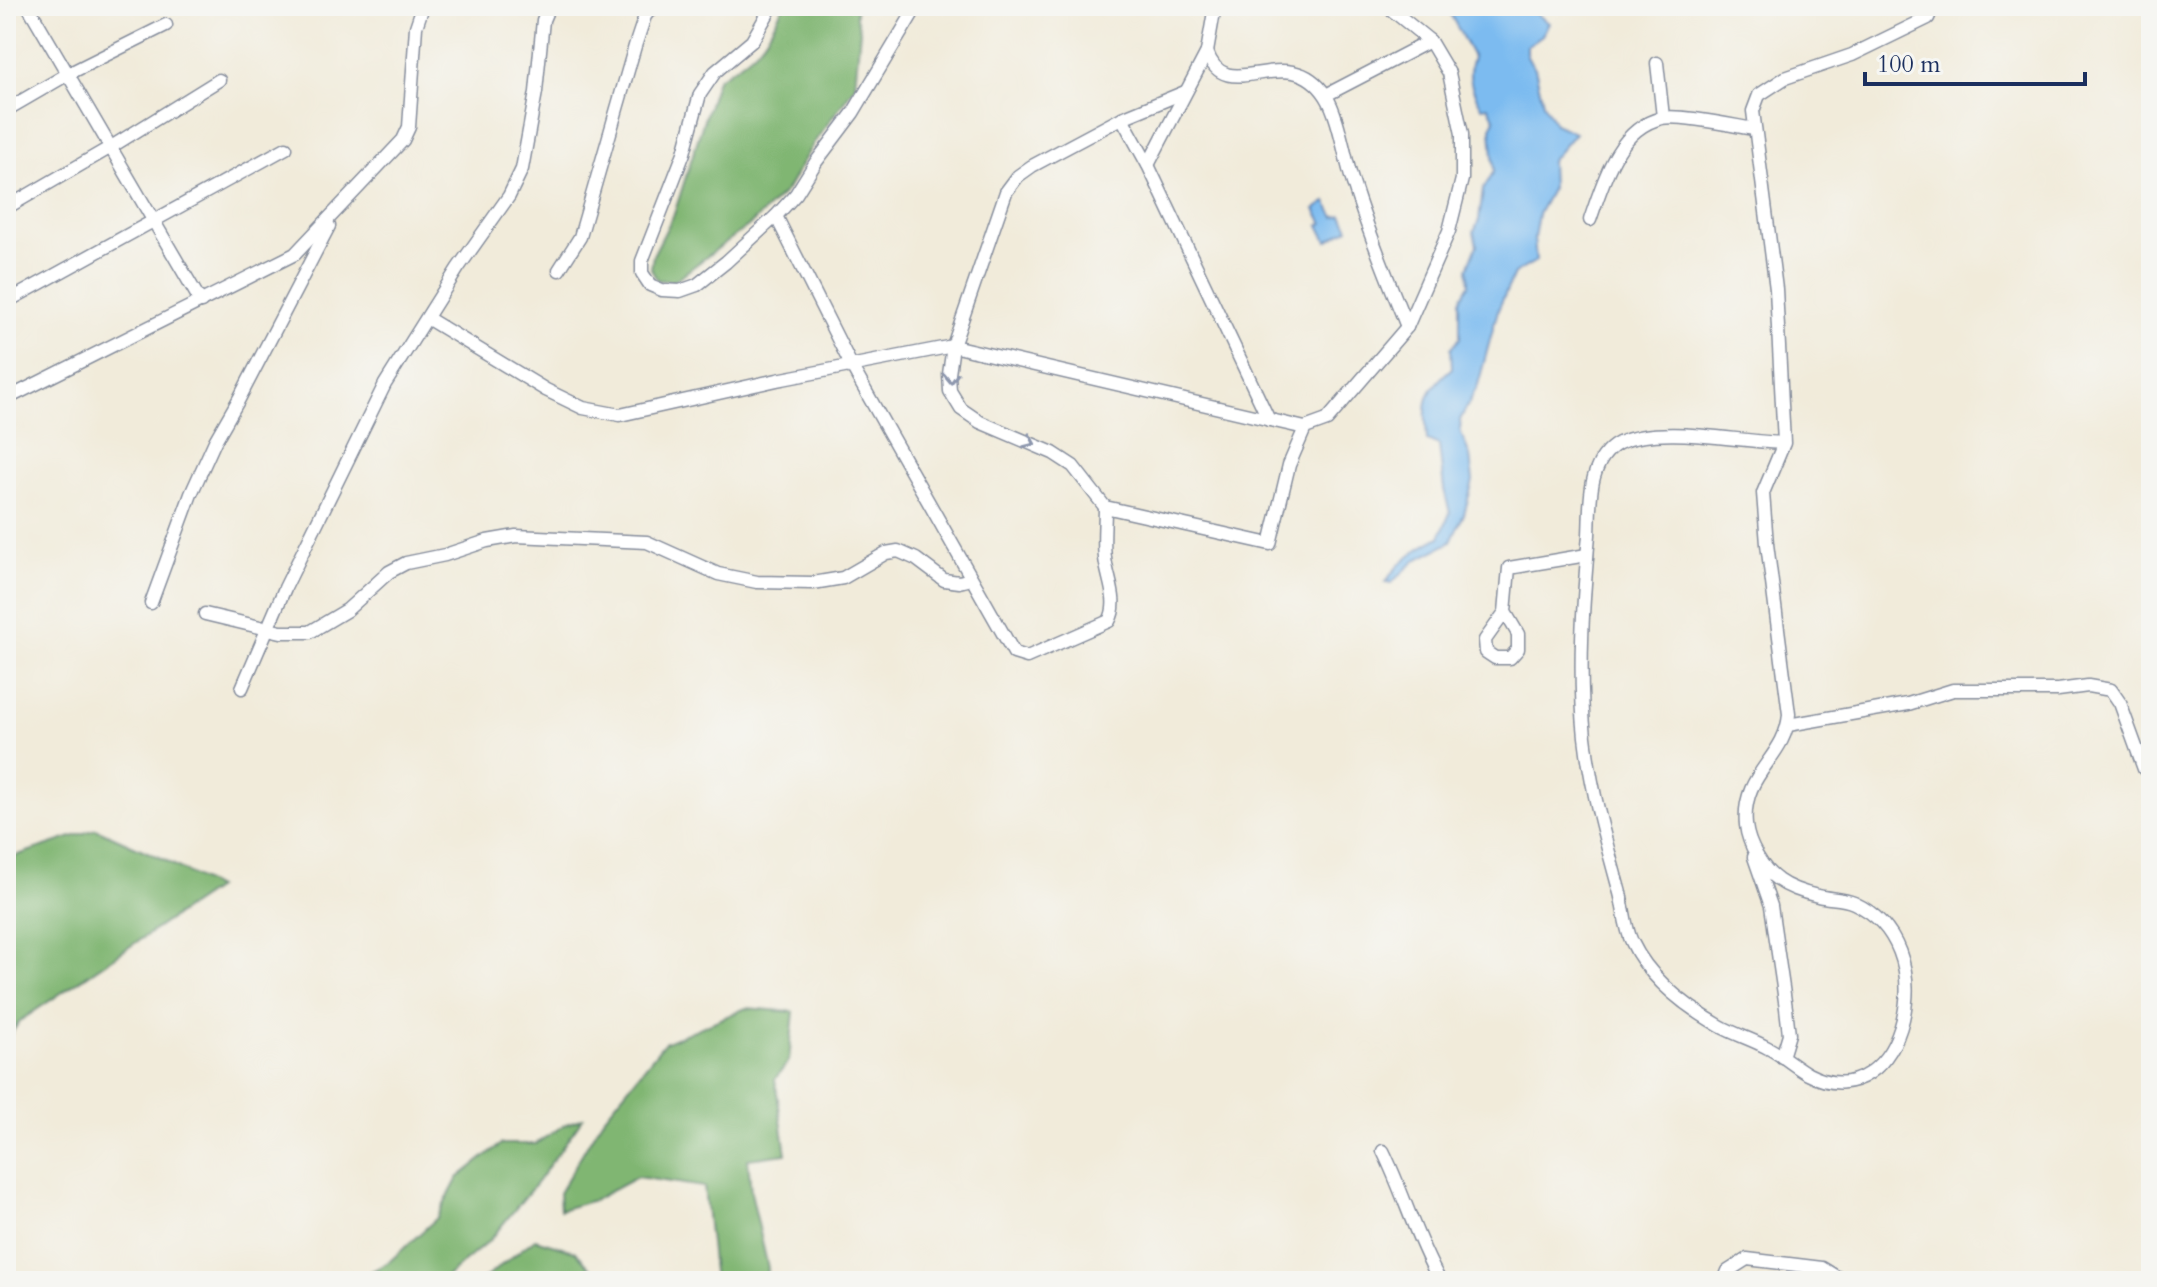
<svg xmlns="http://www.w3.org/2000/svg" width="2157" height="1287" font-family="Cardo,serif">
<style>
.forest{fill:#80b672;stroke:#4e7268;stroke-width:2}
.water{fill:#7bbbf0;stroke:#4b75a7;stroke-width:2}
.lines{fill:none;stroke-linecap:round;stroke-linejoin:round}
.minor-casing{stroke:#868d9c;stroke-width:15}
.minor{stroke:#fff;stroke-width:12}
.oneway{stroke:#8d97ae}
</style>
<rect width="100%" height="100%" fill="#f6f6f2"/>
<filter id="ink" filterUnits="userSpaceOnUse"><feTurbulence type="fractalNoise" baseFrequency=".0125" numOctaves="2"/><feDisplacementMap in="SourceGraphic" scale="16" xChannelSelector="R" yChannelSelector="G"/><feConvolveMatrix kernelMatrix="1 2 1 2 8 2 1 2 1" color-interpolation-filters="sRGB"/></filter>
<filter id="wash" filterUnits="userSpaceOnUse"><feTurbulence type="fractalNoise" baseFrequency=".006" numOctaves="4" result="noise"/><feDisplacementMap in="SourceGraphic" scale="32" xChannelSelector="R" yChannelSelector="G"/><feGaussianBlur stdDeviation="1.8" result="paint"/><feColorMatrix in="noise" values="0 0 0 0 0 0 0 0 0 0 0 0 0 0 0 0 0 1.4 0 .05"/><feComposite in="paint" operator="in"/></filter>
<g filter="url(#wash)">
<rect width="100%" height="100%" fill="#f1ebda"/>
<g class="forest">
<path d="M 783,6 L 856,6 L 856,18 L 860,30 L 855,86 L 813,144 L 786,191 L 752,223 L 674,281 L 657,280 L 651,269 L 653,255 L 674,214 L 717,79 C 754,56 765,46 783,6 Z"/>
<path d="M 96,829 L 165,860 L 216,888 L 20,1021 L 6,1041 L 6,859 Z"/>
<path d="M 746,1008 L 794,1012 L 789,1061 L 775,1079 L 786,1154 L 748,1159 L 751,1192 L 768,1268 L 764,1281 L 714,1281 L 704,1187 L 637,1177 L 594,1200 L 560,1210 L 559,1193 L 602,1120 L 664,1043 Z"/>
<path d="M 583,1118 L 538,1181 L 489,1241 L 441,1281 L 354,1281 L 389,1262 L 437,1218 L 458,1178 L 501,1144 L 535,1144 L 566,1124 Z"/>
<path d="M 535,1239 L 575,1251 L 603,1281 L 481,1281 Z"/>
</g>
<g class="water">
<path d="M 1446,6 L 1526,6 L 1549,23 L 1542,35 L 1527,46 L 1527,57 L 1535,68 L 1543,103 L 1555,124 L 1575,133 L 1551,161 L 1552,188 L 1538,214 L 1534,238 L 1536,261 L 1514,274 L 1498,310 L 1478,385 L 1460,420 L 1461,433 L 1470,456 L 1473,481 L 1464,514 L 1451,542 L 1416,560 L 1391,583 L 1386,582 C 1399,560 1417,549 1440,537 L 1450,513 L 1444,489 L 1439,445 L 1427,440 C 1425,403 1422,393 1452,368 L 1451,348 L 1460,338 L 1460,300 L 1469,284 L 1468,268 L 1477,245 L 1474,232 L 1479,220 L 1483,190 L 1494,171 L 1491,128 L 1495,119 L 1488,106 L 1482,107 C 1472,91 1466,76 1473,57 Z"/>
<path d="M 1326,202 L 1335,217 L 1342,215 L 1349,228 L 1327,241 L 1319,225 L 1323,223 L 1315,209 Z"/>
</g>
</g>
<g filter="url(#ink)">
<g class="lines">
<g class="minor-casing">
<g id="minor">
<path d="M 28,6 L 201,302"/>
<path d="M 772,6 L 752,41 L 715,72 L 700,94 L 684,153 L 642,261 L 642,273 L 650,285 L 662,290 L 680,291 L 697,285 L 726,262 L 776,216 L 796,194 L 816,162 L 853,113 L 917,6"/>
<path d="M 1207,52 C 1226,109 1288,37 1326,96 C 1339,116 1345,160 1353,183 C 1368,232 1388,279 1407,327"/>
<path d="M 1657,63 L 1663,117"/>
<path d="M 1185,92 L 1122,118 L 1032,166 L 1018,176 L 1006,192 L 953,346 L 949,374 L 950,391 L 961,409 L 980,422 L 1053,453 L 1073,466 L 1105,507 L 1270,544 L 1289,465 L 1305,428 L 1327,420 L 1407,327 L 1449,231 L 1462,179 L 1462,134 L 1449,73 L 1430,41 L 1387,6"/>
<path d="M 1326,95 L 1430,41"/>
<path d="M 6,110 L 68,74 L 166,25"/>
<path d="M 1122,118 L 1148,165 L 1269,420"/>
<path d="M 1148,165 L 1207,52 L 1215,6"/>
<path d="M 6,208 L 111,147 L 219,80"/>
<path d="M 776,216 L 852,367 L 1014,653 L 1027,657 L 1109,621 C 1120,602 1107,578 1105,558 C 1103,542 1105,524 1105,507"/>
<path d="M 1590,220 C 1603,183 1617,128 1662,118 C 1679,114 1735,126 1754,129"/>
<path d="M 559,270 L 580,237 L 635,46 L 645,16 L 653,6"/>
<path d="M 6,302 L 286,148"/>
<path d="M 427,318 L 546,390 L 583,408 L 620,415 L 777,380 L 953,346 L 1305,428"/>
<path d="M 6,399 L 295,254 L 403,140 L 409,127 L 416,27 L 423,6"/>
<path d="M 1784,443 C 1737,442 1661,424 1619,443 C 1606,450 1598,463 1594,477 C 1589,495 1590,516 1589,535 C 1583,601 1578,671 1585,737 C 1591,790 1606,842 1620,893 C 1624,908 1625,928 1632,942 C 1649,978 1685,1006 1720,1026 C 1734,1034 1751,1039 1766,1047 C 1781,1054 1794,1066 1808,1074 C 1856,1099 1892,1065 1903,1019 C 1914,973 1899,924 1854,903 C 1843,898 1829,899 1818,896 C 1805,893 1789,888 1778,880 C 1762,869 1748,844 1746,825 C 1741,772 1786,759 1789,714 L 1767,544 L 1763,493 L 1784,443 L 1776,289 L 1753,111 L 1759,95 L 1785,78 L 1852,55 L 1928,18 L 1933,6"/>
<path d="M 151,603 L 191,494 L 215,441 L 239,399 L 329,226"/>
<path d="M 1505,612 L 1518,634 L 1518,649 L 1510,658 L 1495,658 L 1486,652 L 1485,640 L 1505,612 L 1509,568 L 1587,555"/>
<path d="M 205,614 L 281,632 L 310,632 L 347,610 L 389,572 L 406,563 L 445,555 L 487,541 L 516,536 L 647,542 L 718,574 L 757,582 L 813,583 L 843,578 L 886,553 L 898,551 L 916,559 L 944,580 L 959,582 L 971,579"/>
<path d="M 242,688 L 285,588 L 385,384 L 458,268 L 509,196 L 522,169 L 536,92 L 543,20 L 549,6"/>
<path d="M 1788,725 L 1908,704 L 1953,690 L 2058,690 L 2088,686 L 2111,690 L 2120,703 L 2144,769 L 2151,774"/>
<path d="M 1754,857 L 1771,906 L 1786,1008 L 1789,1034 L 1782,1057"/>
<path d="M 1383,1151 C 1404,1194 1416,1239 1440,1281"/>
<path d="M 1724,1281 L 1728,1271 L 1747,1259 L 1822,1268 L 1843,1281"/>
</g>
</g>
<use href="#minor" class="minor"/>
</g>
<defs><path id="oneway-chevron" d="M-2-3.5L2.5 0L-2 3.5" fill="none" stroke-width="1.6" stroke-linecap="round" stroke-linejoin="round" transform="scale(2)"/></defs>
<g class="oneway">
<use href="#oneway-chevron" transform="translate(951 378) rotate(88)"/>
<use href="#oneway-chevron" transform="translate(1030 442) rotate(23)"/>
</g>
</g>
<rect width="2157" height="1287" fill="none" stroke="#f6f6f2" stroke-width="32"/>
<path d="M1865 72v12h220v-12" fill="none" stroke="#1b2f5e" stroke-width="4"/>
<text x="1877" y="72" font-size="24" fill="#1b2f5e" stroke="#f6f6f2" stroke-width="6" paint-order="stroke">100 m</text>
</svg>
